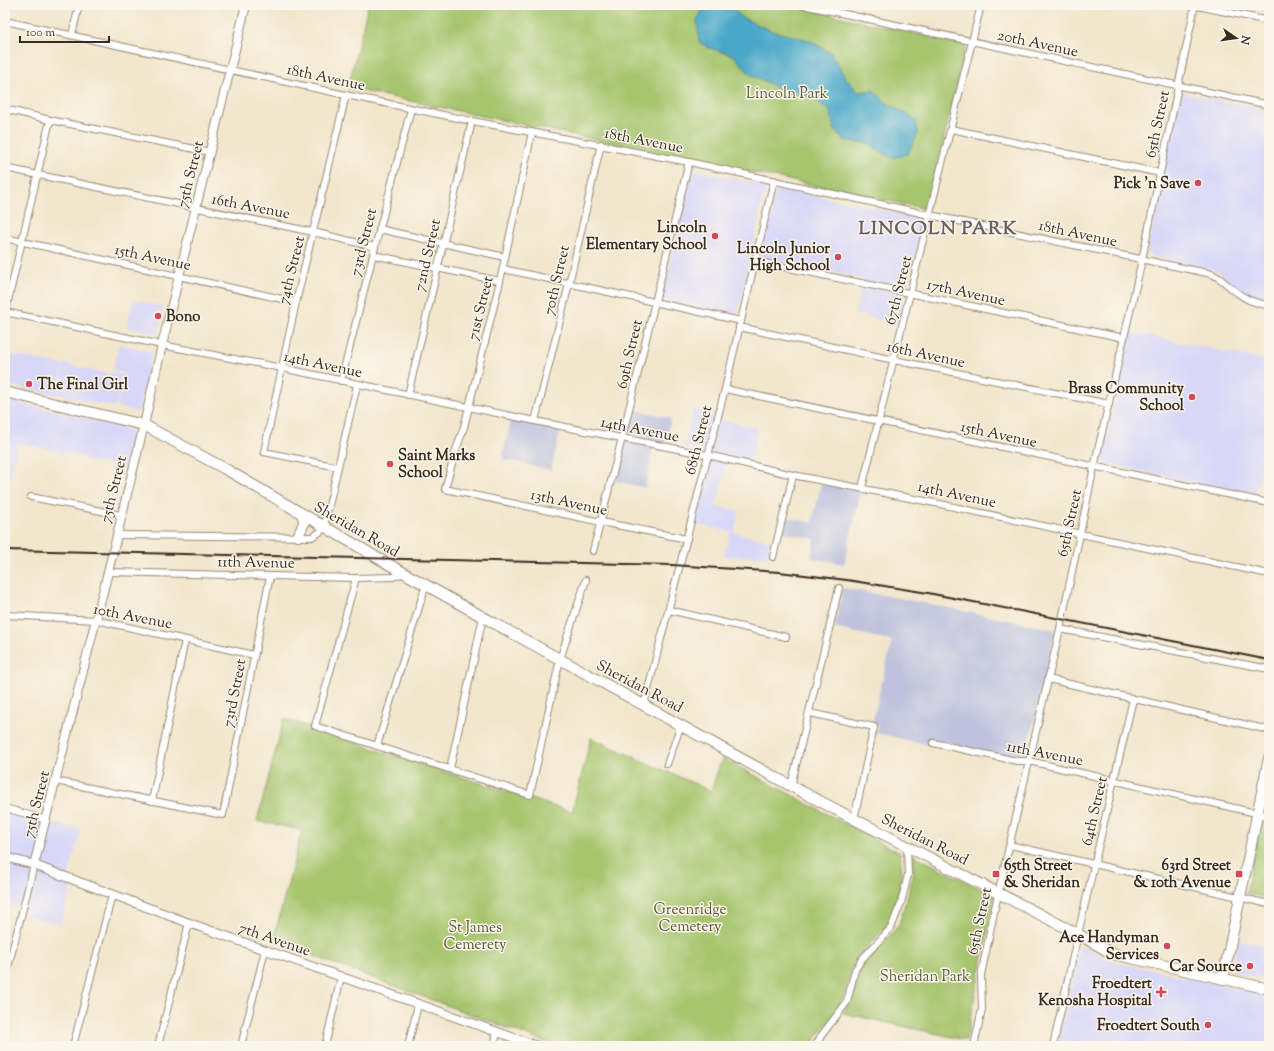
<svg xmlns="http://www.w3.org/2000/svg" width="1274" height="1051" font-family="'Sorts Mill Goudy',serif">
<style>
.built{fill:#d8d7f8}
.industrial{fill:#bfc2dd}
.green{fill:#a6c56d;stroke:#707846}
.water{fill:#49a8c8;stroke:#426973}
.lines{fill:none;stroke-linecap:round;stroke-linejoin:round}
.minor-casing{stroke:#968875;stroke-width:8}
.tertiary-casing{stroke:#968875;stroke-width:10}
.primary-casing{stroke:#968875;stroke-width:12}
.minor{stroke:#fff;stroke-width:6}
.tertiary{stroke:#fff;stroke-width:8}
.primary{stroke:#fff;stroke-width:10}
.rail{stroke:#3b2a1e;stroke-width:2}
.poi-dot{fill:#d1495b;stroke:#fbf7ec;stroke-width:1.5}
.labels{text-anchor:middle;stroke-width:3;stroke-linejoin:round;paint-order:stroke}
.street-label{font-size:15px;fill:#3b2a1e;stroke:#fbf7ec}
.park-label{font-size:15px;fill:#5b5836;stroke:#fbf7ec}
.poi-label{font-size:15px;font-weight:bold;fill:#3b2a1e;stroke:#fbf7ec;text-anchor:end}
.district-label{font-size:19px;font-weight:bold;letter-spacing:1px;fill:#6c5d66;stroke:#fbf7ec}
</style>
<rect width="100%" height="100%" fill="#fbf7ec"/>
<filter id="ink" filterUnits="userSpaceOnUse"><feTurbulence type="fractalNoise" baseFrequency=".025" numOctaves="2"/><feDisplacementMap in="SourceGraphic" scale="8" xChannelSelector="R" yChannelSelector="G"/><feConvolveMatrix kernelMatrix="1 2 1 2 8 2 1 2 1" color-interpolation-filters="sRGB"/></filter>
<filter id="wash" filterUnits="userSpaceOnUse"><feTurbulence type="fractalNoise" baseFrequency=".012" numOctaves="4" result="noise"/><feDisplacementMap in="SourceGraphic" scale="16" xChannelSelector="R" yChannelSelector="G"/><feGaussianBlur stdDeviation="0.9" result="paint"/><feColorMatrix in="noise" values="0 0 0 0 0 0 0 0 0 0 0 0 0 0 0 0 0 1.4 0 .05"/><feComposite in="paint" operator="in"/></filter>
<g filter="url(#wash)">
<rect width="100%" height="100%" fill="#f2e6cc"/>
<g class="built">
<path d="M 1177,92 L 1269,110 L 1269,300 L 1255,298 L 1242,292 L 1218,271 L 1153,257 L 1147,253 L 1154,223 L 1150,222 Z"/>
<path d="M 692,170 L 764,185 L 766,187 L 738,311 L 736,314 L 733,314 L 665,300 L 662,297 Z"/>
<path d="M 779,188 L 921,218 L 922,225 L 897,324 L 855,314 L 863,279 L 764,257 L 761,256 L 760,253 L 776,192 Z"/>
<path d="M 133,300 L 164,307 L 158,334 L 127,327 Z"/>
<path d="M 1130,332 L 1269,361 L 1269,433 L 1255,495 L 1110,464 L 1102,461 L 1104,450 Z"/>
<path d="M 119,344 L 152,352 L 138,412 L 117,407 L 124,373 L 113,370 Z"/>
<path d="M 5,353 L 63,365 L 57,395 L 5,384 Z"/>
<path d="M 64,364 L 110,374 L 111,372 L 123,375 L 116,407 L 58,395 Z"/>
<path d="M 5,400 L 102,422 L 134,431 L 134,436 L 128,462 L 129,468 L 85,460 L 85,457 L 18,443 L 5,501 Z"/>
<path d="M 693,410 L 712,414 L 711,418 L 758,428 L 751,459 L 729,455 L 716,507 L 739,511 L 734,533 L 772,541 L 767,557 L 724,556 L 731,532 L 696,524 L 712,452 L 684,446 Z"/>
<path d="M 9,812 L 81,830 L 67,881 L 72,883 L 61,924 L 27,916 L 28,909 L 5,904 L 5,828 Z"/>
<path d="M 1238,940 L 1269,947 L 1269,980 L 1236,973 L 1233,970 L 1232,965 Z"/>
<path d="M 1080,946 L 1084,946 L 1102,956 L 1117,962 L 1269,996 L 1269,1046 L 1058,1046 Z"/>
</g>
<g class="industrial">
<path d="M 633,409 L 671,418 L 665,443 L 655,441 L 645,488 L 616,481 Z"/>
<path d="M 511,419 L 561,429 L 551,470 L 502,459 Z"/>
<path d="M 821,484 L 861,491 L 844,564 L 811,558 L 815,539 L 782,532 L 786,517 L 812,523 Z"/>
<path d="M 843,588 L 905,599 L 1056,630 L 1026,754 L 1017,757 L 1010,758 L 931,740 L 929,745 L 876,733 L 878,725 L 872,723 L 892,641 L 834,628 Z"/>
</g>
<g class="green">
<path d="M 368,5 L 788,5 L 966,45 L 927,209 L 348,88 Z"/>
<path d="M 284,719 L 311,727 L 382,752 L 572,812 L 591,738 L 711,791 L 722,758 L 900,853 L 902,874 L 896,903 L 888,924 L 853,963 L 846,989 L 839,1008 L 810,1046 L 556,1046 L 273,941 L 302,830 L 257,821 Z"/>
<path d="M 1261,818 L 1269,820 L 1269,899 L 1246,893 Z"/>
<path d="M 913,855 L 995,896 L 966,1040 L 843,1013 L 852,999 L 862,967 L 899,925 L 913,876 Z"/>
</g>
<path class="water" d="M 706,5 L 728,5 L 743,18 L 772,31 L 809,40 L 832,54 L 845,77 L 858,92 L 873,90 L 887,103 L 916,120 L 918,133 L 908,154 L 891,158 L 870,144 L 843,140 L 834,129 L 830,111 L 811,97 L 775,86 L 751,75 L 733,55 L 709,48 L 699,42 L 697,20 Z"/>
</g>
<g filter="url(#ink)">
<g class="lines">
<g class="minor-casing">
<g id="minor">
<path d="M 803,5 L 1269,105"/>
<path d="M 1193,5 L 1269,21"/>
<path d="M 5,21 L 346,95 L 472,121 L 689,162 L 930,215 L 1212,274 C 1219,277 1224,282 1230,287 C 1241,297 1254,304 1269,305"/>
<path d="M 72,35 L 79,5"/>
<path d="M 5,109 L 50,120 L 210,152"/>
<path d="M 951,129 L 1160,173"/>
<path d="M 532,132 L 500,281 L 464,427 L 455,453 L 445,489 L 601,522 L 687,539"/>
<path d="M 5,168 L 313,232 L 375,247"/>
<path d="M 379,229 L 505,257"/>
<path d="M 5,238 L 296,302"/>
<path d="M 373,255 L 500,281"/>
<path d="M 755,261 L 1124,338"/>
<path d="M 503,269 C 582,287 662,303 741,321"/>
<path d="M 5,312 L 162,345 L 282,368 L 535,421 L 708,455 L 793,475 L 935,503 L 1269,574"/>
<path d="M 5,314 L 50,120"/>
<path d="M 739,327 L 894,360 L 1109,404"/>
<path d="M 341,381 L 375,247 L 411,109"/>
<path d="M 725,389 L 1269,503"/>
<path d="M 408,395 L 472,121"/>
<path d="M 535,421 L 569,284 L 601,144"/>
<path d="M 338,467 L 264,452 L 296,302 L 346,95"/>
<path d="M 862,488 L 981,5"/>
<path d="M 31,497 L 121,515"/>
<path d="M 116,535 L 312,537 L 320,532 L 324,527 L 357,385"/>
<path d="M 593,551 L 622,438 L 689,162"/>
<path d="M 773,557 L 793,475"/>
<path d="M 108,572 L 356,578 L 393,577 L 404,573"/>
<path d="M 356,578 L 315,726 L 530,795 L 560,659 L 586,580"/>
<path d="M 669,610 L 786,637"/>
<path d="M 5,615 L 96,620 L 254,655"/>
<path d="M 1060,629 L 1269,669"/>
<path d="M 1048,679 L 1269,730"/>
<path d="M 644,705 L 725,389 L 774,180"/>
<path d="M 810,713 L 874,727 L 854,819"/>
<path d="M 933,743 L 1017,761 L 1029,761 L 1269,816"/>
<path d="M 377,746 L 426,584"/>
<path d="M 667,764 L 681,725"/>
<path d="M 450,769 L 483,617"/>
<path d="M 56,781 L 223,815 L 270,576"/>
<path d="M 791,786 L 839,588"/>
<path d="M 152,801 L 185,640"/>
<path d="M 5,808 L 47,820"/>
<path d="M 1010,845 L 1269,904"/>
<path d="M 5,979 L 34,865"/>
<path d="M 73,1046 L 112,895"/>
<path d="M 158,1046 L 189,923"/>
<path d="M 241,1046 L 265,950"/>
<path d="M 325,1046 L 341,977"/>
<path d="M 408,1046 L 418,1005"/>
<path d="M 494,1046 L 497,1032"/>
<path d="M 815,1046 L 821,1036 L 847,1002 L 855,970 L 862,959 L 891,928 L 901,903 L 908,875 L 907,846"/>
<path d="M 974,1046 L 982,1009 L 981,975 L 998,894 L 1060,629 L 1094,467 L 1142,260 L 1195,5"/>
<path d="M 1053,1046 L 1078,934 L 1133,699"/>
</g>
</g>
<g class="tertiary-casing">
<g id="tertiary">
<path d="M 5,857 L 34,865 L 189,923 L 537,1046"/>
<path d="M 34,865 L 108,572 L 144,425 L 162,345 L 246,5"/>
</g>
</g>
<g class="primary-casing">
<g id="primary">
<path d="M 5,392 L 144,425 L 229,471 L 390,565 L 483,617 L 791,786 L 854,819 L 1078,934 L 1113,954 L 1269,989"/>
<path d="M 298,536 L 304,523 L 303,514"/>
<path d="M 1223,979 L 1269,758"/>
</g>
</g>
<use href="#minor" class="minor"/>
<use href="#tertiary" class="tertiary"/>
<use href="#primary" class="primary"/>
<path class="rail" d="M 5,550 L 672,565 L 779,572 L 847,580 L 928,593 L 1269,660"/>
</g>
</g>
<g class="poi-dot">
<circle cx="1198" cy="183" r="4"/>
<circle cx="715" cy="236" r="4"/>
<circle cx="838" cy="257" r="4"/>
<circle cx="158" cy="316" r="4"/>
<circle cx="29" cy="384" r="4"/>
<circle cx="1192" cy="397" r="4"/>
<circle cx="390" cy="464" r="4"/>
<rect x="992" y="870" width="8" height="8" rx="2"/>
<rect x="1235" y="870" width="8" height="8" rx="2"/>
<circle cx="1167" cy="946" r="4"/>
<circle cx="1250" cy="966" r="4"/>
<path d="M1159 986h4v4h4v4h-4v4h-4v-4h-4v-4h4z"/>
<circle cx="1208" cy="1025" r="4"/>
</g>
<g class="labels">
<g class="street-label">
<text transform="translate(1038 43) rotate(12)" y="5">20th Avenue</text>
<text transform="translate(326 77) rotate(12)" y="5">18th Avenue</text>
<text transform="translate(1157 124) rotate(-78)" y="5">65th Street</text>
<text transform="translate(644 140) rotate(11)" y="5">18th Avenue</text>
<text transform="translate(190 174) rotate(-76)" y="5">75th Street</text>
<text transform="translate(251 206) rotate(11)" y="5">16th Avenue</text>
<text transform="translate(1078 233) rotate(12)" y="5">18th Avenue</text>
<text transform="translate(363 242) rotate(-76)" y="5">73rd Street</text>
<text transform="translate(427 255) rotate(-77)" y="5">72nd Street</text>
<text transform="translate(153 257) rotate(12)" y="5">15th Avenue</text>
<text transform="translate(291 270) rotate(-76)" y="5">74th Street</text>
<text transform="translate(556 280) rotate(-77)" y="5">70th Street</text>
<text transform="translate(898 290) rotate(-76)" y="5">67th Street</text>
<text transform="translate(966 292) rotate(12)" y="5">17th Avenue</text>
<text transform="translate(480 308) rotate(-76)" y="5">71st Street</text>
<text transform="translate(629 354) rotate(-77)" y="5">69th Street</text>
<text transform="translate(926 354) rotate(12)" y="5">16th Avenue</text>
<text transform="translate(323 364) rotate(12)" y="5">14th Avenue</text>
<text transform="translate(640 429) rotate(11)" y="5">14th Avenue</text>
<text transform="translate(999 434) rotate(12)" y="5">15th Avenue</text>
<text transform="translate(698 440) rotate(-76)" y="5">68th Street</text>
<text transform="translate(113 489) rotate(-76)" y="5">75th Street</text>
<text transform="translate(957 494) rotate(12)" y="5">14th Avenue</text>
<text transform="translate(569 502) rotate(12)" y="5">13th Avenue</text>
<text transform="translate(1069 523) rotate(-78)" y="5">65th Street</text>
<text transform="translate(357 529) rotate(30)" y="5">Sheridan Road</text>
<text transform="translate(256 562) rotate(1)" y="5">11th Avenue</text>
<text transform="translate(133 616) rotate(11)" y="5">10th Avenue</text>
<text transform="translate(640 686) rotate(28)" y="5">Sheridan Road</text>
<text transform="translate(234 693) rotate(-79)" y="5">73rd Street</text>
<text transform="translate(1045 753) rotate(11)" y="5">11th Avenue</text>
<text transform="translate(36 804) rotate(-76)" y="5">75th Street</text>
<text transform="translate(1094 811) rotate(-77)" y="5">64th Street</text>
<text transform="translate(925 839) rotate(27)" y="5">Sheridan Road</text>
<text transform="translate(979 921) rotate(-78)" y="5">65th Street</text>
<text transform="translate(275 939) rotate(19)" y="5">7th Avenue</text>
</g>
<g class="park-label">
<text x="787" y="98">Lincoln Park</text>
<text x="690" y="914">Greenridge<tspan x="690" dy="17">Cemetery</tspan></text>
<text x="475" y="932">St James<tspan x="475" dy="17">Cemerety</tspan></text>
<text x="925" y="981">Sheridan Park</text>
</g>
<g class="poi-label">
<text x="1190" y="188">Pick 'n Save</text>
<text x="707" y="232">Lincoln<tspan x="707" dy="17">Elementary School</tspan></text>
<text x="830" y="253">Lincoln Junior<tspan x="830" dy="17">High School</tspan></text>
<text x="166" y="321" text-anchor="start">Bono</text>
<text x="37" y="389" text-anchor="start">The Final Girl</text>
<text x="1184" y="393">Brass Community<tspan x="1184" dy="17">School</tspan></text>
<text x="398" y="460" text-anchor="start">Saint Marks<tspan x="398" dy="17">School</tspan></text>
<text x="1004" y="870" text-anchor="start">65th Street<tspan x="1004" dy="17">&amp; Sheridan</tspan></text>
<text x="1231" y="870">63rd Street<tspan x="1231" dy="17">&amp; 10th Avenue</tspan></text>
<text x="1159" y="942">Ace Handyman<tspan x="1159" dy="17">Services</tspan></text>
<text x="1242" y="971">Car Source</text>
<text x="1152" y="988">Froedtert<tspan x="1152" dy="17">Kenosha Hospital</tspan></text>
<text x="1200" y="1030">Froedtert South</text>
</g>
<g class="district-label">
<text x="938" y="234">LINCOLN PARK</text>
</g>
</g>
<rect width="1274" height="1051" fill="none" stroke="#fbf7ec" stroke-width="20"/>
<g transform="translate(1236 38) rotate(103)" stroke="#fbf7ec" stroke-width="3" paint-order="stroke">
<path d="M0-3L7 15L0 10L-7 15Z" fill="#3b2a1e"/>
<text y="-6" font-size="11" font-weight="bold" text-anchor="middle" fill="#3b2a1e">N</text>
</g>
<path d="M20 36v6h89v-6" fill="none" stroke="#3b2a1e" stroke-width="2"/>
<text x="26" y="36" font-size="12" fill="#3b2a1e" stroke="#fbf7ec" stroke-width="3" paint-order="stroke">100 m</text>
</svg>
